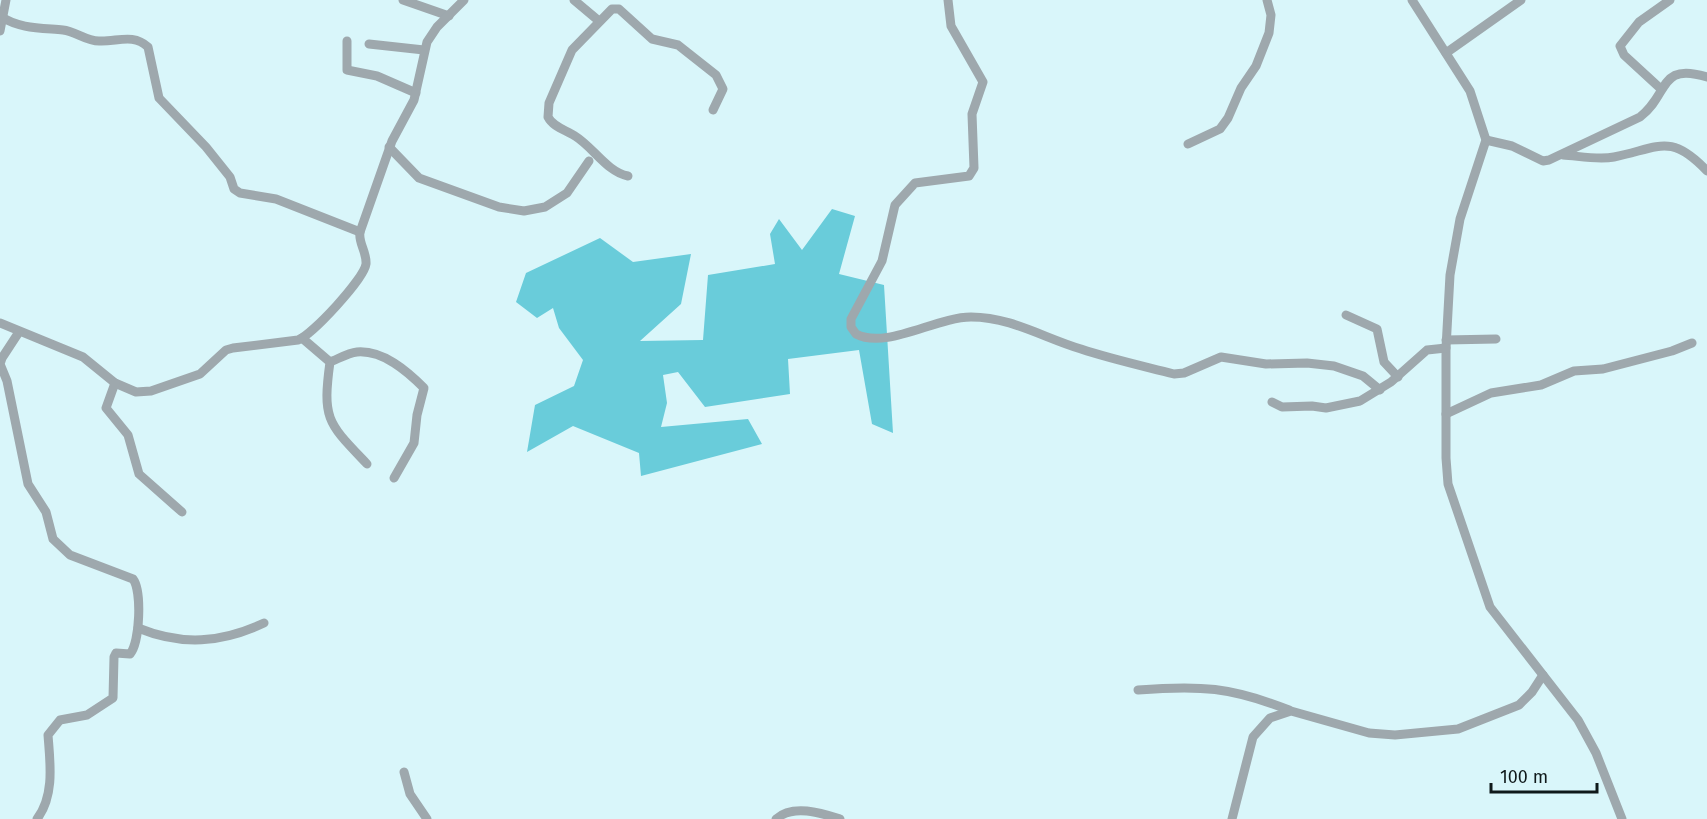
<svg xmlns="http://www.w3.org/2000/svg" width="1707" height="819" font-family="'Fira Sans',sans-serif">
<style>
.forest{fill:#69ccda}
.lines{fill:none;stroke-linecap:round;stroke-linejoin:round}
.minor{stroke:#9ea8ad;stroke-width:9}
</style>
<rect width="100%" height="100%" fill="#d9f6fa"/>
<path class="forest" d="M 832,209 L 855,216 L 839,274 L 884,285 L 893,433 L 872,424 L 859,350 L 788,359 L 790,394 L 705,407 L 678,372 L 663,375 L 667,403 L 661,427 L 748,419 L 762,444 L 641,476 L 639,453 L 573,426 L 527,452 L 535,405 L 574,386 L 583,360 L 559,328 L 553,308 L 537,318 L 516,302 L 526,273 L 600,238 L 633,262 L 691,254 L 681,304 L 640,341 L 703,340 L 708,275 L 775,264 L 770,234 L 779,219 L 802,250 Z"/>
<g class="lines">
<g class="minor">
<path d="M 403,0 L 449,16"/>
<path d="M 574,0 L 599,21"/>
<path d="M 948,0 L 951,26 L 983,82 L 972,114 L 974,168 L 969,176 L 915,183 L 895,205 L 882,261 L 851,319 L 851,327 L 856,334 C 886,350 936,317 971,317 C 1011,317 1044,338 1081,349 C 1111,359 1143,366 1174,374 L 1184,373 L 1221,357 L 1266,364 L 1307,363 L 1334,366 L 1363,376 L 1380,390"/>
<path d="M 1412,0 L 1470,91 L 1486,140 L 1460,219 L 1450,275 L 1446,348 L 1446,458 L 1448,484 L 1490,607 L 1578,720 L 1596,753 L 1622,819"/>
<path d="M 0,16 C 19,29 42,28 63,30 C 75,31 86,41 99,41 C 117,42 133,33 148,47 L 159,98 L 206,147 L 230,177 L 234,189 L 240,193 L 276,199 L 360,232"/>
<path d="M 0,31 L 6,0"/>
<path d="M 347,41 L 347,70 L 377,76 L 416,93"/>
<path d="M 369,44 L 424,50"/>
<path d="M 1446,53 L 1521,0"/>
<path d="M 1661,89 L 1624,55 L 1620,46 L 1639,22 L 1670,0"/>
<path d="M 1486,140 L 1512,146 L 1543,161 L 1549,160 L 1640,117 C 1670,94 1658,62 1707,77"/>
<path d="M 1188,144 L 1220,129 L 1228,118 L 1241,88 L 1256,66 L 1269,33 L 1271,15 L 1267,0"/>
<path d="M 389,147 L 419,178 L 499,207 L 524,211 L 545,207 L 567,193 L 589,161"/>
<path d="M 1563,155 C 1579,156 1598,160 1614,157 C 1659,148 1670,132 1707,171"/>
<path d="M 628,176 C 607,172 593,147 575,136 C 566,130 553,127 548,117 L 549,103 L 572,50 L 612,9 L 619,9 L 652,39 L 678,45 L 716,75 L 723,89 L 713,110"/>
<path d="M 1346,315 L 1377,329 L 1384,362 L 1398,377"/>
<path d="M 0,323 L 83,357 L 115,383 L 136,392 L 151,391 L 200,374 L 226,350 L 233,348 L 298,340 C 312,335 364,279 366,264 C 367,252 358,243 360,232 L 392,141 L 414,100 L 427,42 L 437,27 L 464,0"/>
<path d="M 19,332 L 2,358 L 0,364 L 7,381 L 28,484 L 46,512 L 53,539 L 70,555 L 133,579 C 142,591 140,642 130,654 L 116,653 L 114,657 L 113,698 L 87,715 L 60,720 L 48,735 C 50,762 55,795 37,819"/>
<path d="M 302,338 L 330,362 C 322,420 328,423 367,464"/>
<path d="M 1446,340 L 1496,339"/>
<path d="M 330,362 C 338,359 348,353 357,352 C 383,350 407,371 424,388 L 417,415 L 414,443 L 394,478"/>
<path d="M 115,383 L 106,408 L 128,435 L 139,474 L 182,512"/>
<path d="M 1272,402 L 1282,407 L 1312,406 L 1326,408 L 1360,401 L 1391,382 L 1427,350 L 1446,348"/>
<path d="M 1446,414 L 1491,393 L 1541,385 L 1574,371 L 1603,369 L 1672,351 L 1692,343"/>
<path d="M 138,628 C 182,646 221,643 264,623"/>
<path d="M 1138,690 C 1200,685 1231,687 1289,710"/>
<path d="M 404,772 L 410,794 L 427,819"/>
<path d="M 776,819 C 793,804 821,813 840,819"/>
<path d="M 1232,819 L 1253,737 L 1270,718 L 1291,711 L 1369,733 L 1395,735 L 1458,729 L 1519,705 L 1532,692 L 1543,675"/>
</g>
</g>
<path d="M1491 783v9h106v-9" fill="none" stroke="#0f191a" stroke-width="3"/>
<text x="1500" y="783" font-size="18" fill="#0f191a" stroke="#d9f6fa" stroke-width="4.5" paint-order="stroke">100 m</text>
</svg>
